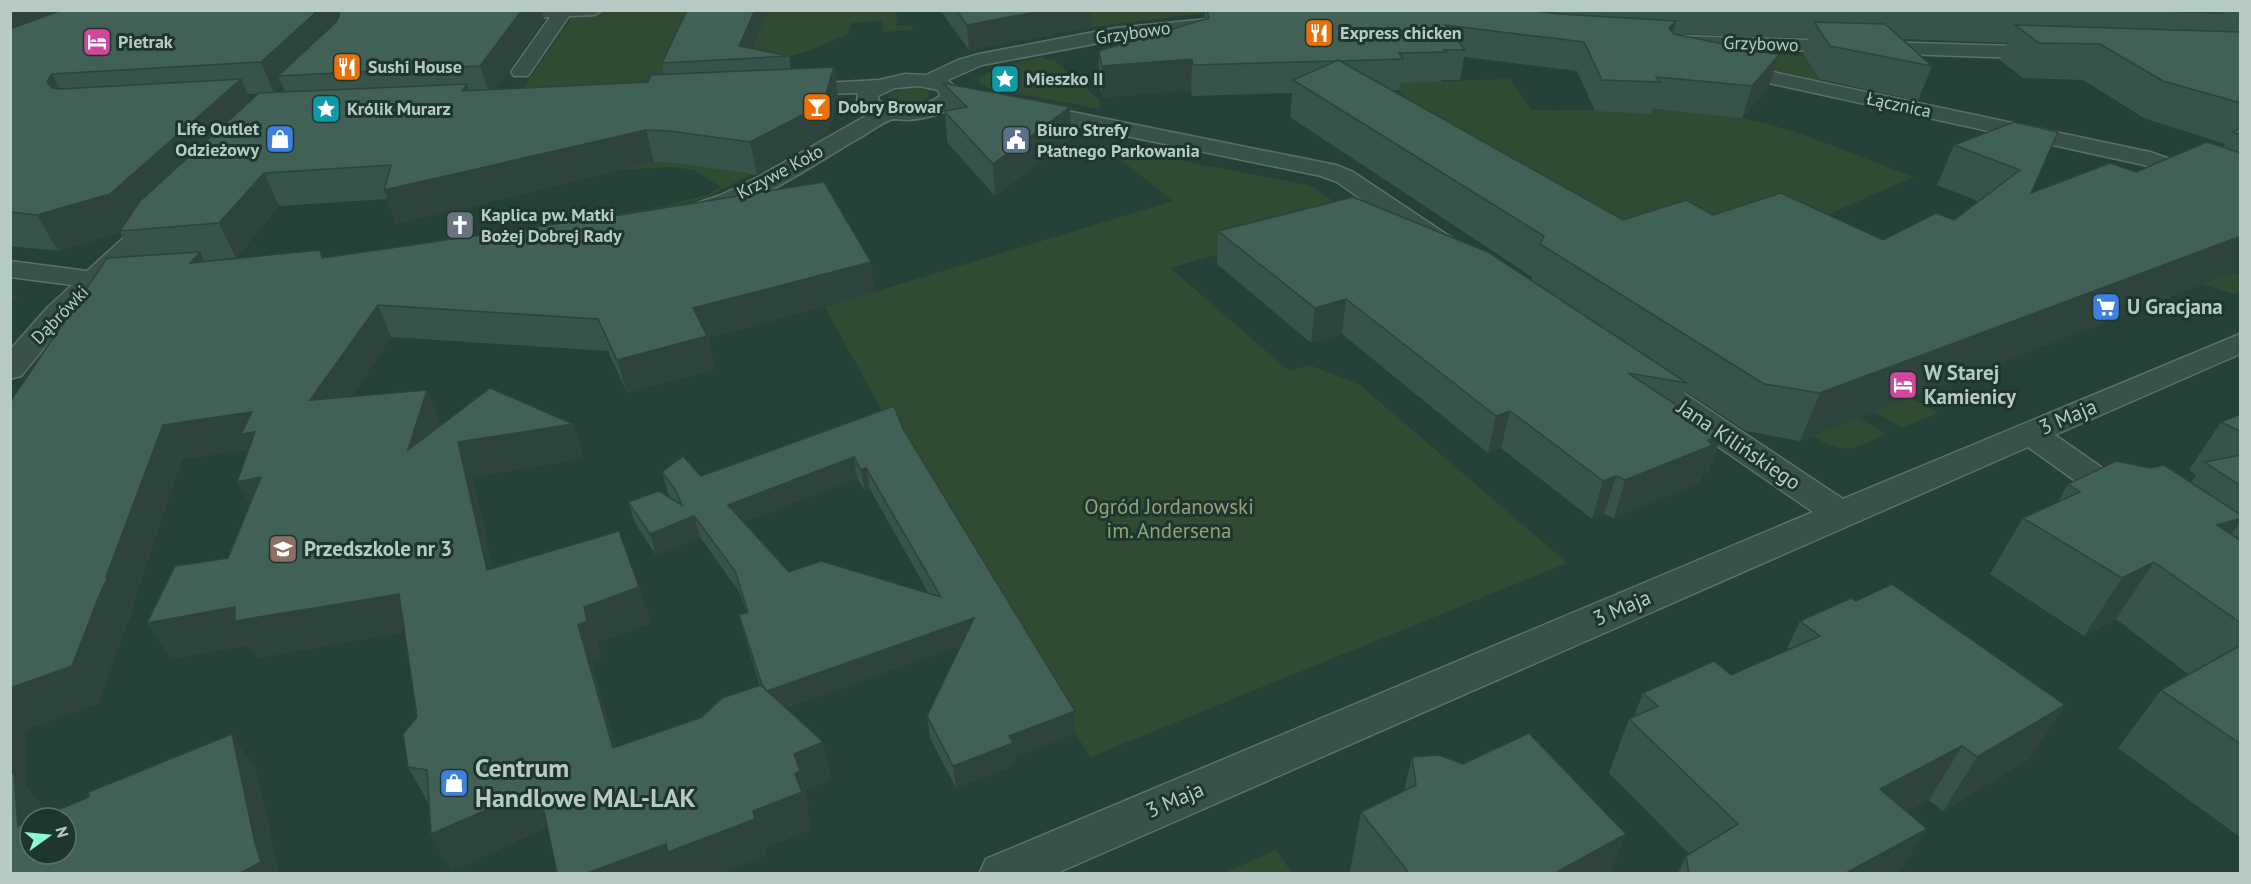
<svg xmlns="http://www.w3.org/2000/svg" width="2251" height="884" font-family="'PT Sans',sans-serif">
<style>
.green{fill:#314b32}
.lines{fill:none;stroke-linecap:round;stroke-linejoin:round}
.minor-casing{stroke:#5b7169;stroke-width:3}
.minor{fill:#3a5149;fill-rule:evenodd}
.wall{fill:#38534a;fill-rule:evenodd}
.shaded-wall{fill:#2e433c}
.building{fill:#416056;stroke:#2e433c;stroke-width:1.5;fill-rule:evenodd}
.labels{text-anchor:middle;stroke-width:6;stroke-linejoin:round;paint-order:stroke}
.far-street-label{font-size:18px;fill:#b7cbc4;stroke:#1e362e}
.far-poi-label{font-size:18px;font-weight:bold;fill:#b7cbc4;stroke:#1e362e;text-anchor:start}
.poi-label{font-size:21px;font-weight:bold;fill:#b7cbc4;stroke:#1e362e;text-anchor:start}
.street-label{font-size:21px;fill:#b7cbc4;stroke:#1e362e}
.park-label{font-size:21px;fill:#95a274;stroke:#1e362e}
.near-poi-label{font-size:26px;font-weight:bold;fill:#b7cbc4;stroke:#1e362e;text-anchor:start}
</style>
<rect width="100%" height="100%" fill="#254137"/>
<g class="green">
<path d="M 576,11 L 896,11 L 897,26 L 911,25 L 914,30 L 883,32 L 882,21 L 851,23 L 848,34 L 811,50 L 764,64 L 768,80 L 520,93 Z"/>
<path d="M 1057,11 L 1221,11 L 1092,27 Z"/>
<path d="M 1696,52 L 1803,56 L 1820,81 L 1696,55 Z"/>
<path d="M 1042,57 L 1046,60 L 1053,59 L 1099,100 L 1100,109 L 988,88 L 978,82 L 979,78 L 1001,66 Z"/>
<path d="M 1510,79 L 1531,110 C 1601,111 1671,106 1740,118 C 1798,128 1858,157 1913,177 L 1793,230 L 1612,263 L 1404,97 L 1394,83 Z"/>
<path d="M 906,88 L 920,88 L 929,91 L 929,96 C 919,105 899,107 888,98 L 890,93 Z"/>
<path d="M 1102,145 L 1307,185 L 1315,188 L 1370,229 L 1236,249 L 1170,268 L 1289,371 L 1309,365 L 1360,385 L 1567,563 L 1090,757 L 892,429 L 825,307 L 1173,201 Z"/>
<path d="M 654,162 L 678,163 L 751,174 L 708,197 L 663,209 L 517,230 L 660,207 L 707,195 L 721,187 L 694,170 L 672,167 L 612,170 Z"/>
<path d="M 2233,272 L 2240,275 L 2240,291 L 2234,294 L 2202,284 Z"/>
<path d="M 1911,398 L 1938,413 L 1902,428 L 1874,412 Z"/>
<path d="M 1859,418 L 1886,434 C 1853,448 1847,457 1813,436 Z"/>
<path d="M 1276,850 L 1292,873 L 1225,873 Z"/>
</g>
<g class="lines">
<g class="minor-casing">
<g id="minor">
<path d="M 489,10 L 603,10 L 594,15 L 569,16 L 528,76 L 514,76 L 511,72 L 550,17 L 496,19 L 490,18 L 487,14 Z"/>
<path d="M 1229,17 L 1235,18 L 1238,22 L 1235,26 L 1115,40 L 982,65 L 948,80 L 961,93 C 958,113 925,119 907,120 C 902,120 894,118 890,120 C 878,125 866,135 854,141 C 819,161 724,227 685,217 L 682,212 L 685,207 L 721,195 L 758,177 L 871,113 L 857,102 L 858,93 L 791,95 L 784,93 L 781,89 L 784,85 L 879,80 L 905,74 L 926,75 L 958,60 L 979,54 L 1115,28 ZM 919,86 L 938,90 L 940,96 C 923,108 896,112 878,100 L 878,96 L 895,88 Z"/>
<path d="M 1675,36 L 2050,47 L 2057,49 L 2060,53 L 2057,57 L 2050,59 L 1668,46 L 1666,42 L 1668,38 Z"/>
<path d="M 1730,63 L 2150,152 L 2240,184 L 2240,199 L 2144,165 L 1723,73 L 1720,69 L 1723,65 Z"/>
<path d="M 1027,103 L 1336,165 L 1353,172 L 1452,238 L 1456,244 L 1452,250 L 1443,252 L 1434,250 L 1337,182 L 1321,176 L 1019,114 L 1016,109 L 1019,104 Z"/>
<path d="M 161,209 L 170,212 L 174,217 L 119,271 L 137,270 L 147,272 L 151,278 L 147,284 L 101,288 L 67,320 L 21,376 L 10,379 L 10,350 L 47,308 L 72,285 L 10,277 L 10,261 L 87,271 L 152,212 Z"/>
<path d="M 2240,334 L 2240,354 L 2055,435 L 2137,492 L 2143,500 L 2137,508 L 2125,511 L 2113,508 L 2028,447 L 1055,874 L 979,874 L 986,859 L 1813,512 L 1633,388 L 1629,381 L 1633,374 L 1644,372 L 1655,374 L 1843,499 Z"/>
</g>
</g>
<use href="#minor" class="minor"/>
</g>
<g class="wall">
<path d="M 10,10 L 544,19 L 495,89 L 648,82 L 664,75 L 662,63 L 687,10 L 769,10 L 753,49 L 789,56 L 791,69 L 834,67 L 838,96 L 828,135 L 757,175 L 676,163 L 654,162 L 397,224 L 387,199 L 279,206 L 236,258 L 204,261 L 205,262 L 324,257 L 875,292 L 708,338 L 715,369 L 627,393 L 608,351 L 391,337 L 351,397 L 427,390 L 440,424 L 440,426 L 573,424 L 584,458 L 472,477 L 493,568 L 651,623 L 597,643 L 601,658 L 591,661 L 616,747 L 702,717 L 760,686 L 745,637 L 739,615 L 747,613 L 740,593 L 700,537 L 656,555 L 635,523 L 628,502 L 672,499 L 668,493 L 662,472 L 701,476 L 903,429 L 1075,733 L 1014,757 L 1015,765 L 956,788 L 930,738 L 927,716 L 961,645 L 786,708 L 823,742 L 831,779 L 805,790 L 809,807 L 806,809 L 811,829 L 764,848 L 766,856 L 547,827 L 451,871 L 431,834 L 429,804 L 408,767 L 417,717 L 404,632 L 257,658 L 249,645 L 171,659 L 228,558 L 250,505 L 237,482 L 249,449 L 182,459 L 131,610 L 133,613 L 123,632 L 99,703 L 25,730 L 26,787 L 45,810 L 46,815 L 256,771 L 279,873 L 10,873 L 10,402 L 134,256 L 120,232 L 58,251 L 10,246 ZM 282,85 L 285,92 L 274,93 ZM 248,94 L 258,94 L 251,101 ZM 857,478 L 865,491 L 870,489 L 929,594 L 789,572 L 744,522 Z"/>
<path d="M 940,10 L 1091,10 L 1092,27 L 969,50 Z"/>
<path d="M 1205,10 L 2241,10 L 2241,269 L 1800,441 L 1746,431 L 1685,391 L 1679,407 L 1722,435 L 1708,472 L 1702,474 L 1700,482 L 1614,518 L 1604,514 L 1592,519 L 1501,448 L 1488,453 L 1342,334 L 1311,343 L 1217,264 L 1218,231 L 1532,280 L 1532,277 L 1290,117 L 1292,93 L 1192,96 L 1191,90 L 1102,97 L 1099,82 L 1099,51 L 1205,20 ZM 1677,34 L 1809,38 L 1803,54 L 1819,79 L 1918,101 L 1932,66 L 1902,39 L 2008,43 L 2000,60 L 2023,78 L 2083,80 L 2144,118 L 2225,144 L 2223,147 L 2136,172 L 2031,193 L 2014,122 L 1954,145 L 1937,185 L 1978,201 L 1954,220 L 1883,240 L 1713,215 L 1623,220 L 1391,90 L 1399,90 L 1400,83 L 1441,82 L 1441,80 L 1460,80 L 1464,57 L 1577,71 L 1595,111 L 1651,114 L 1653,109 L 1742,118 L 1769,86 Z"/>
<path d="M 943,83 L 1071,138 L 995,196 L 947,142 Z"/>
<path d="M 2241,414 L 2241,838 L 2118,748 L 2161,690 L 2188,674 L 2116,619 L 2084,636 L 1990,574 L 2023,518 L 2058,502 L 2068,484 L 2191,483 L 2196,475 L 2189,470 L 2221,422 Z"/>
<path d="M 1856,601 L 2065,705 L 2029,759 L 1943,811 L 1929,800 L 1906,812 L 1899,873 L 1678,873 L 1686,856 L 1689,854 L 1609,773 L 1629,719 L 1634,717 L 1643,693 L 1731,675 L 1786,651 L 1800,621 Z"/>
<path d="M 1412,757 L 1610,873 L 1352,873 L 1350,871 L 1361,812 L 1404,791 Z"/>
</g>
<g class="shaded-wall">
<path d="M 15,10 L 106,10 L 10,47 L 10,12 Z"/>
<path d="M 315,10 L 350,10 L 278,76 L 282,85 L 274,93 L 261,62 Z"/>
<path d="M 522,10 L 541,10 L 544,19 L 490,96 L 480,66 Z"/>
<path d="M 755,10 L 769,10 L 749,58 L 739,46 Z"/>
<path d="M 1046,10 L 1091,10 L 1092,27 L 969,50 L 967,25 Z"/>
<path d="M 1676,21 L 1669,50 L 1669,28 Z"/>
<path d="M 1779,55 L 1769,86 L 1742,118 L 1752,86 Z"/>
<path d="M 1192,59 L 1191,90 L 1102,97 L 1102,66 Z"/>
<path d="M 834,67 L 838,96 L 828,135 L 757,175 L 750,142 Z"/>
<path d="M 52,74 L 69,106 L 64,114 L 47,82 Z"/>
<path d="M 241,79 L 255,111 L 120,231 L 120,232 L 58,251 L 37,215 Z"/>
<path d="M 467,84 L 477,114 L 462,91 Z"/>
<path d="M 1070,107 L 1071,138 L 995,196 L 993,164 Z"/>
<path d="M 646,130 L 654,162 L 397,224 L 384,190 Z"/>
<path d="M 264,173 L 279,206 L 236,258 L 219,223 Z"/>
<path d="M 2241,236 L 2241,269 L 1800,441 L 1820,393 Z"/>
<path d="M 200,252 L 215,283 L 190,263 Z"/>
<path d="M 871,262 L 875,292 L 708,338 L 715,369 L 627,393 L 617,360 L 693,308 Z"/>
<path d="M 10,288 L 17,299 L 10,305 Z"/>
<path d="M 1346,299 L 1342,334 L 1311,343 L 1315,308 Z"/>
<path d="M 378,305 L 391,337 L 326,434 L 310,400 Z"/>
<path d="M 427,390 L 440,424 L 423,485 L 408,450 Z"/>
<path d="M 1510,411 L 1501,448 L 1488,453 L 1496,416 Z"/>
<path d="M 252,412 L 270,446 L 182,459 L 131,610 L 133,613 L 123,632 L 99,703 L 25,730 L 26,787 L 45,810 L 46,818 L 30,818 L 30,841 L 18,826 L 10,799 L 10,688 L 106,577 L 163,425 Z"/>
<path d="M 573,424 L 584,458 L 472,477 L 502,606 L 487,570 L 458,442 Z"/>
<path d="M 1722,435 L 1708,472 L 1702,474 L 1700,482 L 1614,518 L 1625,480 L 1708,440 Z"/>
<path d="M 854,457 L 857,478 L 733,526 L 728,505 Z"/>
<path d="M 866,468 L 870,489 L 865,491 L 861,470 Z"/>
<path d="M 1616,476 L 1604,514 L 1592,519 L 1603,481 Z"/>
<path d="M 261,477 L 256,517 L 237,482 Z"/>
<path d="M 694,516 L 700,537 L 656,555 L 650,534 Z"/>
<path d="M 2241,518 L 2241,520 L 2203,574 L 2217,525 Z"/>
<path d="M 2154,562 L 2116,619 L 2084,636 L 2122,578 Z"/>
<path d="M 639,587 L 651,623 L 597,643 L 601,658 L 591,661 L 627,785 L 613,748 L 578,625 L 584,607 Z"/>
<path d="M 399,594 L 416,630 L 257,658 L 249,645 L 171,659 L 147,623 L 235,607 Z"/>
<path d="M 974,618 L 977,640 L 769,714 L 764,692 Z"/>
<path d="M 2065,705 L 2029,759 L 1943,811 L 1977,757 Z"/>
<path d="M 1075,711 L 1075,733 L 1014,757 L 1015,765 L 956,788 L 953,766 L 1009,736 Z"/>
<path d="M 232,734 L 256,771 L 279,873 L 240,873 L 255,843 Z"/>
<path d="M 823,742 L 831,779 L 805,790 L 809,807 L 806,809 L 811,829 L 764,848 L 766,856 L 721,873 L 587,873 L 753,811 L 795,774 L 794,754 Z"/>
<path d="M 1962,746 L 1929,800 L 1848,843 L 1880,789 Z"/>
<path d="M 539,787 L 555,823 L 451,871 L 431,834 Z"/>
<path d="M 1927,829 L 1899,873 L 1846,873 Z"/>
<path d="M 1626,834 L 1610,873 L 1555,873 Z"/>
</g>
<g class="building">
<path d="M 62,10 L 315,10 L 314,14 L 261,62 L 52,74 L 47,82 L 52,88 L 60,89 L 241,79 L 110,194 L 37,215 L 10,212 L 10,29 Z"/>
<path d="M 522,10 L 480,66 L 278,76 L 336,22 L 339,16 L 339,10 Z"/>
<path d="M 687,10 L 755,10 L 739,46 L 789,56 L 662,63 Z"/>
<path d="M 956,10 L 1046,10 L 967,25 Z"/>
<path d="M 1207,10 L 1527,10 L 1560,14 L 1676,21 L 1669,28 L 1674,34 L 1779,55 L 1752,86 L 1656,77 L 1660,82 L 1602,80 L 1584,42 L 1445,25 L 1465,50 L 1444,50 L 1446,52 L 1399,53 L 1403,59 L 1339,61 L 1338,60 L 1336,61 L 1193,65 L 1192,59 L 1102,66 L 1099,51 L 1209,18 Z"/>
<path d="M 2130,10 L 2216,10 L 2221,13 Z"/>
<path d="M 1814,22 L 1885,24 L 1932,66 L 1830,46 Z"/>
<path d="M 2015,25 L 2241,32 L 2241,103 L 2163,81 L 2100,44 L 2039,43 Z"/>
<path d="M 1338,60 L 1623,220 L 1686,200 L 1713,215 L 1781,193 L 1883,240 L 1936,213 L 1954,220 L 2020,170 L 1954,145 L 2014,122 L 2058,132 L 2031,193 L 2110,163 L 2136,172 L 2207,142 L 2241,153 L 2241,236 L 1820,393 L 1764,384 L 1540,244 L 1544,236 L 1293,80 Z"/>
<path d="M 834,67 L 823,104 L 750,142 L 669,131 L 646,130 L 384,190 L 391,165 L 264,173 L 219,223 L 120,231 L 140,201 L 259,93 L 467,84 L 462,91 L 648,82 L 651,75 Z"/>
<path d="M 943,83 L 1070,107 L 993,164 L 944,111 L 967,107 Z"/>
<path d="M 2241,128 L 2241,135 L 2232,132 Z"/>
<path d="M 824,182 L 871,262 L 693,308 L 707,336 L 617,360 L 598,319 L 378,305 L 310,400 L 427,390 L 408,450 L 490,388 L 573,424 L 458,442 L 487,570 L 619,531 L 639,587 L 584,607 L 587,621 L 578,625 L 613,748 L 702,717 L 722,698 L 761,685 L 823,742 L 794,754 L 800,770 L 795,774 L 802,792 L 753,811 L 755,819 L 668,852 L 666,844 L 587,873 L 557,873 L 539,787 L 431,834 L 427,770 L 408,767 L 403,734 L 417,717 L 399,594 L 235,621 L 235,607 L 147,623 L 175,566 L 228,558 L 261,477 L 237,482 L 255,432 L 241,434 L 252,412 L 163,425 L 106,577 L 108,577 L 99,596 L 72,666 L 10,688 L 10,402 L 107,258 L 200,252 L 190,263 L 320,250 L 322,258 L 626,214 Z"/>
<path d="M 1353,197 L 1488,252 L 1687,383 L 1628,373 L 1722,435 L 1708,440 L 1713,445 L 1625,480 L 1616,476 L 1603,481 L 1510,411 L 1496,416 L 1346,299 L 1315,308 L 1218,231 Z"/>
<path d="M 894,406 L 903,429 L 1075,711 L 1009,736 L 1013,743 L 953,766 L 927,716 L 974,618 L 767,691 L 762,685 L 739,615 L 748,612 L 735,571 L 694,516 L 650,534 L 628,502 L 659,491 L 682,505 L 675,489 L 662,472 L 683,456 L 701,476 ZM 854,457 L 861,470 L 866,468 L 941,597 L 821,561 L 789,572 L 728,505 Z"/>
<path d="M 2241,414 L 2241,432 L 2221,422 Z"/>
<path d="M 2241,455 L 2241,486 L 2204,462 Z"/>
<path d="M 2116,461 L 2151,468 L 2164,465 L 2241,515 L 2241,518 L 2217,525 L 2241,541 L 2241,623 L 2154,562 L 2122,578 L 2023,518 L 2080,492 L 2068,484 Z"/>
<path d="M 1892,584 L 2065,705 L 1977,757 L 1962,746 L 1880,789 L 1927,829 L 1846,873 L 1689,873 L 1686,856 L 1738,824 L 1629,719 L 1658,706 L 1643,693 L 1714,661 L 1731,675 L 1820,636 L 1800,621 L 1851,598 L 1856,601 Z"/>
<path d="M 2241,645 L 2241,744 L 2161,690 Z"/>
<path d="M 1529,733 L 1626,834 L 1555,873 L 1409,873 L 1361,812 L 1416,785 L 1412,757 L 1439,755 L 1463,764 Z"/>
<path d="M 232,734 L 255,843 L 261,862 L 240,873 L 10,873 L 10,774 L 14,773 L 18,826 L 30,821 L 30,854 L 66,854 L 66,818 L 38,818 L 89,797 L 89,792 Z"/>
</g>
<defs>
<g id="restaurant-square" transform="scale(1.5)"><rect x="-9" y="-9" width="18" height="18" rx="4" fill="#e8710a" stroke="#1e362e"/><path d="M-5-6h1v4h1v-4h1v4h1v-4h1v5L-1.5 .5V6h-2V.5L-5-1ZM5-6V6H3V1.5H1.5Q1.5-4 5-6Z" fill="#fff"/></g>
<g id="hotel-square" transform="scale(1.5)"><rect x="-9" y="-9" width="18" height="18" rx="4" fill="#d1479c" stroke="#1e362e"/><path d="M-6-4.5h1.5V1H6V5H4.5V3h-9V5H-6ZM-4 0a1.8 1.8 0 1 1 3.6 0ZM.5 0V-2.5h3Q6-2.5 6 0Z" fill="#fff"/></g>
<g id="sight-square" transform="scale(1.5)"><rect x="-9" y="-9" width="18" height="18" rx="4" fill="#0f9aa8" stroke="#1e362e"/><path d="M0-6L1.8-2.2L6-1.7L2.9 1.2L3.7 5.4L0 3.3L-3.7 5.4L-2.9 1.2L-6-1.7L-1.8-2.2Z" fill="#fff"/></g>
<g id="bar-square" transform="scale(1.5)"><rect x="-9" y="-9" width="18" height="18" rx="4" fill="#e8710a" stroke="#1e362e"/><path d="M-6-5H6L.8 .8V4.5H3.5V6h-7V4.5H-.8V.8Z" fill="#fff"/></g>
<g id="shop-square" transform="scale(1.5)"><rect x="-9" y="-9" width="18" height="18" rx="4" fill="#3f7fe0" stroke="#1e362e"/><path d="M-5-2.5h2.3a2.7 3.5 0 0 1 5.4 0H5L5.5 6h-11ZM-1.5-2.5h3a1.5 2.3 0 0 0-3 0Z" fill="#fff"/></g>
<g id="civic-square" transform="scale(1.5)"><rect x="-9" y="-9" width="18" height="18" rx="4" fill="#5c6f8a" stroke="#1e362e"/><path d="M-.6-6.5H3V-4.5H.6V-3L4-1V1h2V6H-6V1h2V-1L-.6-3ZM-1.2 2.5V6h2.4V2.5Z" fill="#fff"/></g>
<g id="church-square" transform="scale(1.5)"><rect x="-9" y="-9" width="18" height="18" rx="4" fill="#6b7280" stroke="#1e362e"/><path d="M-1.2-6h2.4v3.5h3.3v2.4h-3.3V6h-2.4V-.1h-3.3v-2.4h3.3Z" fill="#fff"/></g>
<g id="supermarket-square" transform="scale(1.5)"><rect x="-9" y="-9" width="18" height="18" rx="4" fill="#3f7fe0" stroke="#1e362e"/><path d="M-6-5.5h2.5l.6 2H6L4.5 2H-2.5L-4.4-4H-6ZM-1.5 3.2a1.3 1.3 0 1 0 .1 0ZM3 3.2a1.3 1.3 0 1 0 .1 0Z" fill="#fff"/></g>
<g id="school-square" transform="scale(1.5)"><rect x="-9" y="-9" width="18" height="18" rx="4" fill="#8d6e63" stroke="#1e362e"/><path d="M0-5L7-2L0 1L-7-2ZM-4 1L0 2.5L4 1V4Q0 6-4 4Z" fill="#fff"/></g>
</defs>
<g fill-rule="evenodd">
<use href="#restaurant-square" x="1319" y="33"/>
<use href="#hotel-square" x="97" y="42"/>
<use href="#restaurant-square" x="347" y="67"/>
<use href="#sight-square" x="1005" y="79"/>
<use href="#bar-square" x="817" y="107"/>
<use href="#sight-square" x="326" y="109"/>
<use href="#shop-square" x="280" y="139"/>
<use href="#civic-square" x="1016" y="140"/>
<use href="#church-square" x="460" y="225"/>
<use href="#supermarket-square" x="2106" y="307"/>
<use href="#hotel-square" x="1903" y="385"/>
<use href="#school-square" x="283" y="549"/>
<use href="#shop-square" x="454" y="783"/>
</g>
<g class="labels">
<g class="far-street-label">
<text transform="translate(1133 33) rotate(-8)" y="6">Grzybowo</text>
<text transform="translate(1761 44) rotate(2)" y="6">Grzybowo</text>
<text transform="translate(1899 105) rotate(12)" y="6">Łącznica</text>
<text transform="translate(780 172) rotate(-28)" y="6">Krzywe Koło</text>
<text transform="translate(60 315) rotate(-46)" y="6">Dąbrówki</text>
</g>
<g class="far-poi-label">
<text x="1340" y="39">Express chicken</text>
<text x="118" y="48">Pietrak</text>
<text x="368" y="73">Sushi House</text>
<text x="1026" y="85">Mieszko II</text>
<text x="838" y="113">Dobry Browar</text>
<text x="347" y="115">Królik Murarz</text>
<text x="259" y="135" text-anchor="end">Life Outlet<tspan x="259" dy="21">Odzieżowy</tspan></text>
<text x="1037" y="136">Biuro Strefy<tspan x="1037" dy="21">Płatnego Parkowania</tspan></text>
<text x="481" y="221">Kaplica pw. Matki<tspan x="481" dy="21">Bożej Dobrej Rady</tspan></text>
</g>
<g class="poi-label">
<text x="2127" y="314">U Gracjana</text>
<text x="1924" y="380">W Starej<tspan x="1924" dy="24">Kamienicy</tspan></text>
<text x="304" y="556">Przedszkole nr 3</text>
</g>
<g class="street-label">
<text transform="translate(2068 417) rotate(-23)" y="7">3 Maja</text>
<text transform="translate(1739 445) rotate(34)" y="7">Jana Kilińskiego</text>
<text transform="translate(1622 608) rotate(-23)" y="7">3 Maja</text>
<text transform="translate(1175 800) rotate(-23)" y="7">3 Maja</text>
</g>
<g class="park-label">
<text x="1169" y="514">Ogród Jordanowski<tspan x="1169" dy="24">im. Andersena</tspan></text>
</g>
<g class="near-poi-label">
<text x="475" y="777">Centrum<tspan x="475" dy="30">Handlowe MAL-LAK</tspan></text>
</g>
</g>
<rect width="2251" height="884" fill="none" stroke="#b7cbc4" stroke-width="24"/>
<g transform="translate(48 836) rotate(75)"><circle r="28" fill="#1e362e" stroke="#5b726a" stroke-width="1.5"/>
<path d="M0-4.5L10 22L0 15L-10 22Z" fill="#8dfad5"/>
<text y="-9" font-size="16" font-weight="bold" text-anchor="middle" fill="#b7cbc4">N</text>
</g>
</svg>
